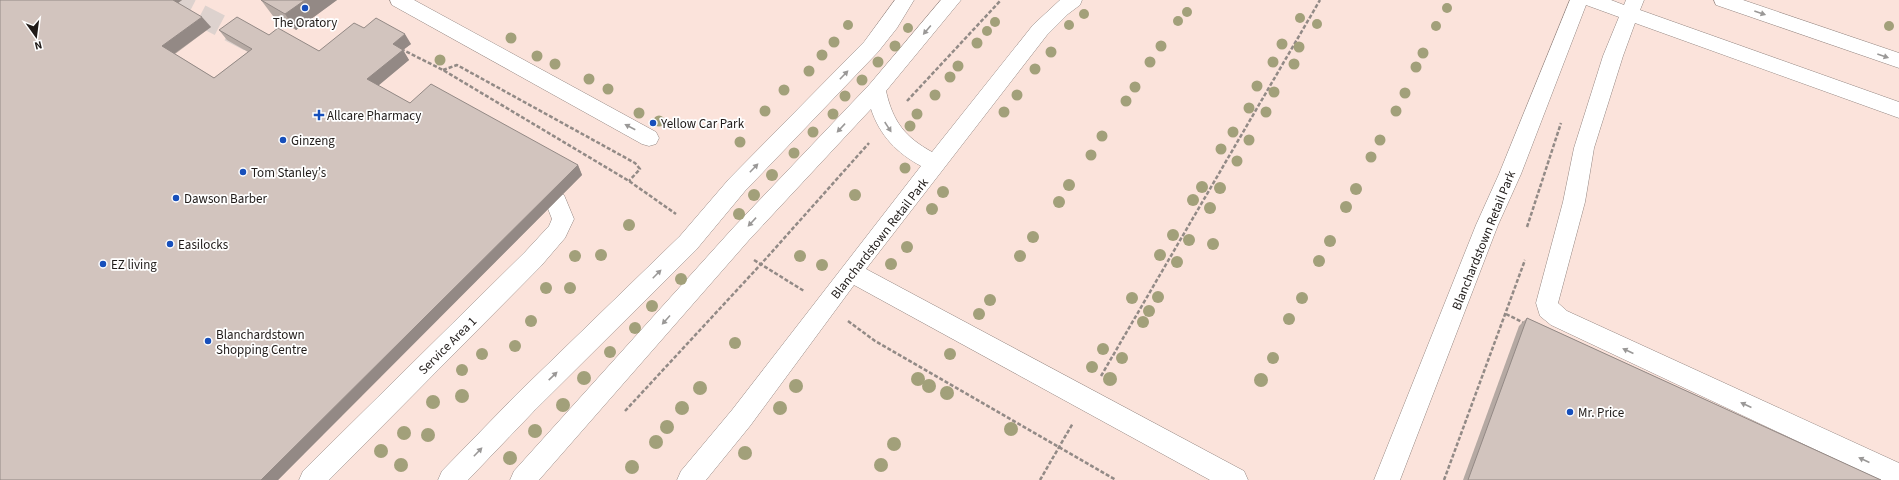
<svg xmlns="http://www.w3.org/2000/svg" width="1899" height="480" font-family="'Source Sans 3',sans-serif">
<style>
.built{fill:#fbe3db}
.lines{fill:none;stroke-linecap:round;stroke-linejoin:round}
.minor-tunnel{stroke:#ddd2ce;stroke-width:22;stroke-dasharray:22 11;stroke-linecap:butt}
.minor-casing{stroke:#948681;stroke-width:1}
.path{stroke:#928a86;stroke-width:2.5;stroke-dasharray:4 2;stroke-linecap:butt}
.minor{fill:#fff;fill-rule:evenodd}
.tree{fill:#a2a07a}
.wall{fill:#b5a9a3}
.shaded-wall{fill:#938985}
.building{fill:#d2c4be;stroke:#938985}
.oneway{fill:#9a9897}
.poi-dot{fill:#174fbb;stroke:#fff;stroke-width:1.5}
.labels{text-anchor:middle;stroke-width:3.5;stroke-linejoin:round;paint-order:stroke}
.poi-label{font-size:13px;fill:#1f1a18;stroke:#fff;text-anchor:start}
.street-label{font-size:13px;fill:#1f1a18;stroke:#fff}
</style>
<rect width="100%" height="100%" fill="#fff3ee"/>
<rect class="built" x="0" y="0" width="1899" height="480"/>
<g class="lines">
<path class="minor-tunnel" d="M 171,0 L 250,41"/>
<g class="minor-casing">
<g id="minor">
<path d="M 390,0 L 414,0 L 656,132 L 659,138 L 656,144 L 649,146 L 642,144 L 392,5 Z"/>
<path d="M 895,0 L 914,0 L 897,28 L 878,52 L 745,191 L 696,250 L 534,411 L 468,480 L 438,480 L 442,471 L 516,395 L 680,236 L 729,179 L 864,42 Z"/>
<path d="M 941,0 L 961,0 L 886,91 C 893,122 905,137 932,152 L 1033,25 L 1060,0 L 1082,0 L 1080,5 L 1068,14 L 1047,35 L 866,269 L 1244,471 L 1248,480 L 1210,480 L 854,285 L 750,426 L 706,480 L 677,480 L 681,471 L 732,410 L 921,166 C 897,153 880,136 871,109 L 749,240 L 539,480 L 510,480 L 514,471 L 733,228 L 869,85 Z"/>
<path d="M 1570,0 L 1611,0 L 1624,5 L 1626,0 L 1644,0 L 1640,10 L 1899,102 L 1899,118 L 1635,23 L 1623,56 L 1594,148 L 1585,202 L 1558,303 L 1567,311 L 1899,463 L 1899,480 L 1880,480 L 1551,325 L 1540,316 L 1536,303 L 1563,202 L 1574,148 L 1603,56 L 1619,17 L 1586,5 L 1521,174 L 1498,225 L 1400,480 L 1374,480 L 1476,225 L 1499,174 Z"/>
<path d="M 1714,0 L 1743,0 L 1899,53 L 1899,68 L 1716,5 Z"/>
<path d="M 556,192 L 564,195 L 574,219 L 565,238 L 541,266 L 329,480 L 299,480 L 303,471 L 525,252 L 549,226 L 552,219 L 545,201 L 548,195 Z"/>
</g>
</g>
<g class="path">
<path d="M 401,49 L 443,70 L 629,181 L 676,214"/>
<path d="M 443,70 L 457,65 L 635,163 L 640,169 L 629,181"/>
<path d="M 907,101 L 1001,0"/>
<path d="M 1527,227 L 1561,123"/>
<path d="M 754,260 L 804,291"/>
<path d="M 1506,314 L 1524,323"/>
<path d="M 848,321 L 875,341 L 1116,480"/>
<path d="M 1101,376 L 1320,0"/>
<path d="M 625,411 L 762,263 L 869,143"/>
<path d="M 1040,480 L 1073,423"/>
<path d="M 1444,480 L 1525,260"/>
</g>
<use href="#minor" class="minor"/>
</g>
<g class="tree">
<circle cx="1447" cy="8" r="5"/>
<circle cx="1187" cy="12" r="5"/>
<circle cx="1084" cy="14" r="5"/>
<circle cx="1300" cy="18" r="5"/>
<circle cx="1178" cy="21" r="5"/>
<circle cx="995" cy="22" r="5"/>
<circle cx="1317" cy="24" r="5"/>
<circle cx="848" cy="25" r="5"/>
<circle cx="1069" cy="25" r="5"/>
<circle cx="1436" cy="26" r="5"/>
<circle cx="1889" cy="26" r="5"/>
<circle cx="908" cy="28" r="5"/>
<circle cx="987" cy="31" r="5"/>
<circle cx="511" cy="38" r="5.5"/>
<circle cx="834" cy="42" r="5.5"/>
<circle cx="977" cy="43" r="5.5"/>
<circle cx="1282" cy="44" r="5.5"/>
<circle cx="895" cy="46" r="5.5"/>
<circle cx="1161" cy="46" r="5.5"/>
<circle cx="1299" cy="47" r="5.5"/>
<circle cx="1051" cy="52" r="5.5"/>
<circle cx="1423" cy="53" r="5.5"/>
<circle cx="822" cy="55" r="5.5"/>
<circle cx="537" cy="56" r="5.5"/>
<circle cx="440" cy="60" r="5.5"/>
<circle cx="878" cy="62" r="5.5"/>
<circle cx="1150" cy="62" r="5.5"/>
<circle cx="1273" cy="62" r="5.5"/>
<circle cx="555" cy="64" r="5.5"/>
<circle cx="1294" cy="64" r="5.5"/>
<circle cx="958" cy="66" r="5.5"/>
<circle cx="1416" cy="67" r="5.5"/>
<circle cx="1035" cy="69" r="5.5"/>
<circle cx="809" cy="71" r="5.5"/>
<circle cx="950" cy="77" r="5.5"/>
<circle cx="589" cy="79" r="5.5"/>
<circle cx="862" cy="80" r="5.5"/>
<circle cx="1257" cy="86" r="5.5"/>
<circle cx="1135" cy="87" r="5.5"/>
<circle cx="608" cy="89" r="5.5"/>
<circle cx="784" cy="90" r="5.5"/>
<circle cx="1274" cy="92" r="5.5"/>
<circle cx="1405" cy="93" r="5.5"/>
<circle cx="935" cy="95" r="5.5"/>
<circle cx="1017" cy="95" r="5.5"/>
<circle cx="845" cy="96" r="5.5"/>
<circle cx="1126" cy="101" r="5.5"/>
<circle cx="1249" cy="108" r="5.5"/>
<circle cx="765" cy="111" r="5.5"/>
<circle cx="1396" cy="111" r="5.5"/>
<circle cx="1004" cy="112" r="5.5"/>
<circle cx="1266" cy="112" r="5.5"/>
<circle cx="639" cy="113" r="5.5"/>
<circle cx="833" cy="114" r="5.5"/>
<circle cx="917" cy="114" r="5.5"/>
<circle cx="659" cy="121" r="5.5"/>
<circle cx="910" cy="126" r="5.5"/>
<circle cx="813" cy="132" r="5.5"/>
<circle cx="1233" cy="132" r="5.5"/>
<circle cx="1102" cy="136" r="5.5"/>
<circle cx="1249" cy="140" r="5.5"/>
<circle cx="1380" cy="140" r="5.5"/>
<circle cx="740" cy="142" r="5.5"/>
<circle cx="1221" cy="149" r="5.5"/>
<circle cx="794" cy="153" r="5.5"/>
<circle cx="1091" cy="155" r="5.5"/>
<circle cx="1371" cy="157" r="5.5"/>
<circle cx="1237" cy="161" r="5.5"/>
<circle cx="905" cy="168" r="5.5"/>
<circle cx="772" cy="175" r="6"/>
<circle cx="1069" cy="185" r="6"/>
<circle cx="1202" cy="187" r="6"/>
<circle cx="1220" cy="188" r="6"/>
<circle cx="1356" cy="189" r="6"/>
<circle cx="943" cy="192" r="6"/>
<circle cx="754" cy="195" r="6"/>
<circle cx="855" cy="195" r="6"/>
<circle cx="1193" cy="200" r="6"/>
<circle cx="1059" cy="202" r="6"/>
<circle cx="1346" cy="207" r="6"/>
<circle cx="1210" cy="208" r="6"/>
<circle cx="932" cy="209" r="6"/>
<circle cx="739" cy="214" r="6"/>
<circle cx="629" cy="225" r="6"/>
<circle cx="1173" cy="235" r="6"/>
<circle cx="1033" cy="237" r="6"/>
<circle cx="1189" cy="240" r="6"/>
<circle cx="1330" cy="241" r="6"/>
<circle cx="1213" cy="244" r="6"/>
<circle cx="907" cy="247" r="6"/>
<circle cx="601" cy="255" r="6"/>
<circle cx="1160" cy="255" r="6"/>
<circle cx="575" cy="256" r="6"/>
<circle cx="800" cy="256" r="6"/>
<circle cx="1020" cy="256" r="6"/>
<circle cx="1319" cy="261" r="6"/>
<circle cx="1177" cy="262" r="6"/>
<circle cx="891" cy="264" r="6"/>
<circle cx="822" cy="265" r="6"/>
<circle cx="681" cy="279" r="6"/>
<circle cx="546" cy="288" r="6"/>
<circle cx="570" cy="288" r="6"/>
<circle cx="1158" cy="297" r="6"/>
<circle cx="1132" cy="298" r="6"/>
<circle cx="1302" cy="298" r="6"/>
<circle cx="990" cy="300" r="6"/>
<circle cx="652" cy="306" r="6"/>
<circle cx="1149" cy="311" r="6"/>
<circle cx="979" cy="314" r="6"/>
<circle cx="1289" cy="319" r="6"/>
<circle cx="531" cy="321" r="6"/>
<circle cx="1143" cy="322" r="6"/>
<circle cx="635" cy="328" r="6"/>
<circle cx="735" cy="343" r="6"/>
<circle cx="515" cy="346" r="6"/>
<circle cx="1103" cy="349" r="6"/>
<circle cx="610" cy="352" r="6"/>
<circle cx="482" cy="354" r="6"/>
<circle cx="950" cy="354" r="6"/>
<circle cx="1122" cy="358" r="6"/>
<circle cx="1273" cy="358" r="6"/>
<circle cx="1092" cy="367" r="6"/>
<circle cx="462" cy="370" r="6"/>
<circle cx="584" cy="378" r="7"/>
<circle cx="918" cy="379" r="7"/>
<circle cx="1110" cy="379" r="7"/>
<circle cx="1261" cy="380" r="7"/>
<circle cx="796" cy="386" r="7"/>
<circle cx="929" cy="386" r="7"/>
<circle cx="700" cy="388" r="7"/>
<circle cx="947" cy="393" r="7"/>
<circle cx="462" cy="396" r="7"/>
<circle cx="433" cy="402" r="7"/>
<circle cx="563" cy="405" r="7"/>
<circle cx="682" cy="408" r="7"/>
<circle cx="780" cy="408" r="7"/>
<circle cx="667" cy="427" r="7"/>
<circle cx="1011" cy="429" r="7"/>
<circle cx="535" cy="431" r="7"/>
<circle cx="404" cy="433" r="7"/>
<circle cx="428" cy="435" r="7"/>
<circle cx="656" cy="442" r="7"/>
<circle cx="894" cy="444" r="7"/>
<circle cx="381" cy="451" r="7"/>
<circle cx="745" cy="453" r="7"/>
<circle cx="510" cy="458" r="7"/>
<circle cx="401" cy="465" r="7"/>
<circle cx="881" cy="465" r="7"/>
<circle cx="632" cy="467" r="7"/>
</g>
<g class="wall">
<path d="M 0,0 L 182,0 L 178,3 L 211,27 L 175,54 L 214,78 L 248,52 L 227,40 L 219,30 L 269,35 L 319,51 L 364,28 L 411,44 L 403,50 L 409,60 L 378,86 L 410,103 L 578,165 L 582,175 L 278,480 L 0,480 Z"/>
<path d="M 261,0 L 337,0 L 296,30 L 273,16 Z"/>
<path d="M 1527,318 L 1881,480 L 1463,480 L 1519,326 Z"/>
</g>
<g class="shaded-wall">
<path d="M 169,0 L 182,0 L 174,6 Z"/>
<path d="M 305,0 L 337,0 L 296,30 L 285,14 Z"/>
<path d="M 202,17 L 211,27 L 171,56 L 162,46 Z"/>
<path d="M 405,34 L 411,44 L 403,50 L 409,60 L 374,89 L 367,79 L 393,44 Z"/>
<path d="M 578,165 L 582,175 L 278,480 L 261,480 Z"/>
</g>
<g class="building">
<path d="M 0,0 L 173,0 L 202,17 L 162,46 L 214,78 L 252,49 L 219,30 L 237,17 L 269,35 L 278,28 L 319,51 L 354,23 L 364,28 L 376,18 L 405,34 L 393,44 L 403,50 L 367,79 L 410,103 L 431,84 L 578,165 L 261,480 L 0,480 Z"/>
<path d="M 261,0 L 305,0 L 285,14 Z"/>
<path d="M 1527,318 L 1881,480 L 1468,480 Z"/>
</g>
<defs><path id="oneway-solid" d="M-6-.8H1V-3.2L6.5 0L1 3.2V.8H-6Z"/></defs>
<g class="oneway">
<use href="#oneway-solid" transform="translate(1760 13) rotate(19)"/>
<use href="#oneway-solid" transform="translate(927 30) rotate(130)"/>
<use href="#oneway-solid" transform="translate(1883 56) rotate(19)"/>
<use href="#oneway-solid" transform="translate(844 75) rotate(-46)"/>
<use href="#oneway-solid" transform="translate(630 127) rotate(-152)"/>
<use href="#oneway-solid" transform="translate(888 127) rotate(57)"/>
<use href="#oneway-solid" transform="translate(841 128) rotate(133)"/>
<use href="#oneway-solid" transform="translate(754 168) rotate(-46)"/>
<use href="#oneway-solid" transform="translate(752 222) rotate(133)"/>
<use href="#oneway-solid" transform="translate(657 274) rotate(-45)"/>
<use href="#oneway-solid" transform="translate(666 320) rotate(132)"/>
<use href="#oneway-solid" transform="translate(1628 351) rotate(-155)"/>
<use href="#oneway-solid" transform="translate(553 376) rotate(-44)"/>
<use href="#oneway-solid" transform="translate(1746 405) rotate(-155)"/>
<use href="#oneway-solid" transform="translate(478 452) rotate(-46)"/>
<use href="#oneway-solid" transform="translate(1864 460) rotate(-155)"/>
</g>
<g class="poi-dot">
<circle cx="305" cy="8" r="4"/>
<path d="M317 109h4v4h4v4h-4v4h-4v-4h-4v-4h4z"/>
<circle cx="653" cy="123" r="4"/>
<circle cx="283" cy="140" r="4"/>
<circle cx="243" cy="172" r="4"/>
<circle cx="176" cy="198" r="4"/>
<circle cx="170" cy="244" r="4"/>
<circle cx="103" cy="264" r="4"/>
<circle cx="208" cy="341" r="4"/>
<circle cx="1570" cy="412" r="4"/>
</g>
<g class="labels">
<g class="poi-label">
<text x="305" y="27" text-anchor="middle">The Oratory</text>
<text x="327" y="120">Allcare Pharmacy</text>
<text x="661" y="128">Yellow Car Park</text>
<text x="291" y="145">Ginzeng</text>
<text x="251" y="177">Tom Stanley’s</text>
<text x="184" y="203">Dawson Barber</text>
<text x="178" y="249">Easilocks</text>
<text x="111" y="269">EZ living</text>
<text x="216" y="339">Blanchardstown<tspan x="216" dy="15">Shopping Centre</tspan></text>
<text x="1578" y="417">Mr. Price</text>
</g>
<g class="street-label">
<text transform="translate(879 238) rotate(-52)" y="5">Blanchardstown Retail Park</text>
<text transform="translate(1483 240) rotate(-68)" y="5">Blanchardstown Retail Park</text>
<text transform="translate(447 345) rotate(-45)" y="5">Service Area 1</text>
</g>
</g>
<g transform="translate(36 36) rotate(166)" stroke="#ffffff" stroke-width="3" paint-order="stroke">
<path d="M0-3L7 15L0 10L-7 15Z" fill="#1f1a18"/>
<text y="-6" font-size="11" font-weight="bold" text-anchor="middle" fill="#1f1a18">N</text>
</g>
</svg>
